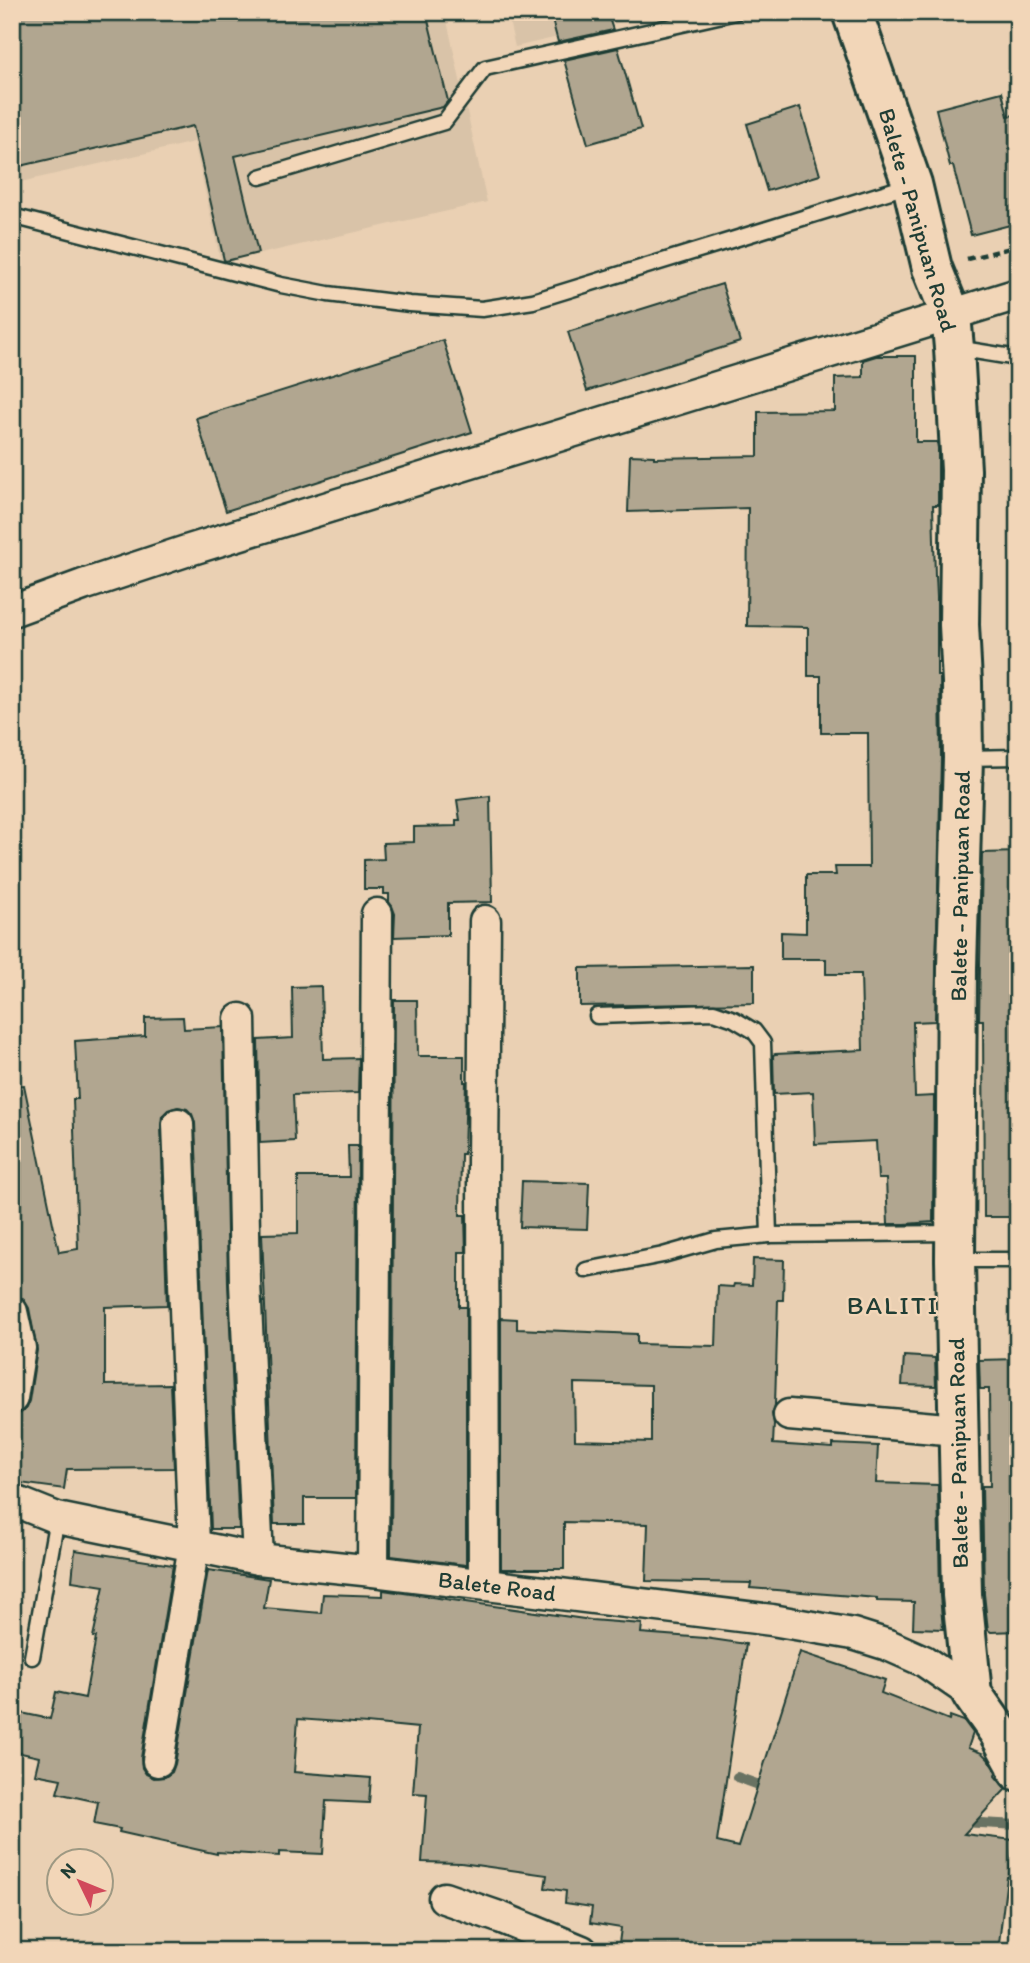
<svg xmlns="http://www.w3.org/2000/svg" width="1030" height="1963" font-family="Itim,sans-serif">
<style>
.built{fill:#d9c3a8}
.lines{fill:none;stroke-linecap:round;stroke-linejoin:round}
.stream{stroke:#687262;stroke-width:10}
.building{fill:#b1a690;stroke:#1f3d34;stroke-width:2;fill-rule:evenodd}
.service-casing{stroke:#1f3d34;stroke-width:19}
.minor-casing{stroke:#1f3d34;stroke-width:35}
.secondary-casing{stroke:#1f3d34;stroke-width:44}
.path{stroke:#1f3d34;stroke-width:4.5;stroke-dasharray:7 5;stroke-linecap:butt}
.service{stroke:#f2d6b8;stroke-width:14}
.minor{stroke:#f2d6b8;stroke-width:30}
.secondary{stroke:#f2d6b8;stroke-width:38}
.labels{text-anchor:middle;stroke-width:5;stroke-linejoin:round;paint-order:stroke}
.street-label{font-size:23px;fill:#1f3d34;stroke:#f2d6b8}
.quarter-label{font-size:26px;letter-spacing:2px;fill:#1f3d34;stroke:#f2d6b8}
</style>
<rect width="100%" height="100%" fill="#ead0b3"/>
<filter id="ink" filterUnits="userSpaceOnUse"><feTurbulence type="fractalNoise" baseFrequency=".0143" numOctaves="2"/><feDisplacementMap in="SourceGraphic" scale="14" xChannelSelector="R" yChannelSelector="G"/><feConvolveMatrix kernelMatrix="1 2 1 2 8 2 1 2 1" color-interpolation-filters="sRGB"/></filter>
<g filter="url(#ink)">
<g class="built">
<path d="M 12,12 L 445,12 L 487,202 L 221,263 L 194,142 L 12,184 Z"/>
<path d="M 507,12 L 629,12 L 631,20 L 515,47 Z"/>
</g>
<g class="lines">
<g class="stream">
<path d="M 737,1777 L 770,1789"/>
<path d="M 962,1822 L 1018,1825"/>
</g>
</g>
<g class="building">
<path d="M 12,12 L 426,12 L 448,101 L 443,107 L 235,156 L 258,253 L 226,261 L 224,260 L 193,126 L 12,168 Z"/>
<path d="M 550,12 L 607,12 L 613,30 L 558,42 Z"/>
<path d="M 618,48 L 641,129 L 588,144 L 564,60 Z"/>
<path d="M 1002,92 L 1008,116 L 1015,115 L 1018,128 L 1018,223 L 971,235 L 953,166 L 950,166 L 936,109 Z"/>
<path d="M 800,107 L 820,175 L 767,191 L 747,124 Z"/>
<path d="M 722,284 L 740,342 L 587,391 L 568,332 Z"/>
<path d="M 443,340 L 472,432 L 226,511 L 196,418 Z"/>
<path d="M 876,356 L 916,356 L 916,442 L 937,442 L 938,448 L 938,505 L 933,505 L 935,576 L 936,576 L 937,597 L 937,676 L 940,676 L 941,758 L 935,1021 L 913,1022 L 913,1025 L 915,1097 L 934,1096 L 933,1222 L 905,1224 L 888,1224 L 886,1179 L 878,1179 L 876,1141 L 815,1144 L 813,1092 L 774,1094 L 773,1055 L 775,1054 L 863,1050 L 861,974 L 826,974 L 826,959 L 781,959 L 781,932 L 806,933 L 806,875 L 836,875 L 835,867 L 869,867 L 868,733 L 821,733 L 821,676 L 808,676 L 808,627 L 747,626 L 748,508 L 628,512 L 630,455 L 654,456 L 654,458 L 758,456 L 758,412 L 835,411 L 835,378 L 863,377 L 863,360 Z"/>
<path d="M 490,796 L 492,902 L 448,903 L 448,935 L 394,937 L 395,914 L 392,906 L 389,902 L 389,894 L 384,894 L 384,889 L 364,889 L 364,860 L 384,859 L 383,843 L 414,842 L 414,827 L 456,826 L 456,820 L 460,820 L 457,800 Z"/>
<path d="M 1018,852 L 1018,1217 L 984,1217 L 983,1020 L 979,1020 L 982,853 Z"/>
<path d="M 754,965 L 754,1003 L 580,1006 L 580,968 Z"/>
<path d="M 321,986 L 323,1059 L 359,1058 L 358,1093 L 293,1095 L 295,1141 L 260,1143 L 258,1040 L 293,1038 L 292,987 Z"/>
<path d="M 394,1000 L 417,1000 L 418,1056 L 464,1056 L 464,1082 L 466,1082 L 464,1154 L 461,1154 L 460,1215 L 465,1215 L 466,1252 L 459,1252 L 459,1307 L 466,1307 L 466,1565 L 391,1556 Z"/>
<path d="M 183,1017 L 184,1029 L 223,1027 L 228,1283 L 239,1529 L 211,1529 L 195,1123 L 192,1114 L 187,1109 L 178,1107 L 168,1110 L 162,1116 L 161,1125 L 167,1305 L 105,1307 L 105,1385 L 170,1384 L 174,1468 L 67,1469 L 64,1489 L 12,1482 L 12,1415 L 19,1414 L 25,1410 L 29,1401 L 37,1350 L 29,1308 L 24,1300 L 18,1296 L 12,1295 L 12,1086 L 24,1085 L 59,1252 L 78,1249 L 73,1099 L 78,1099 L 75,1041 L 145,1036 L 145,1018 Z"/>
<path d="M 348,1146 L 358,1146 L 356,1498 L 304,1498 L 304,1524 L 274,1524 L 262,1234 L 298,1233 L 298,1177 L 349,1177 Z"/>
<path d="M 522,1181 L 589,1183 L 587,1229 L 520,1227 Z"/>
<path d="M 753,1259 L 784,1260 L 783,1300 L 778,1300 L 775,1405 L 772,1414 L 774,1424 L 773,1444 L 833,1448 L 833,1444 L 878,1446 L 876,1483 L 938,1485 L 940,1596 L 943,1629 L 913,1628 L 914,1602 L 877,1601 L 877,1598 L 750,1588 L 751,1583 L 646,1581 L 648,1524 L 564,1522 L 564,1569 L 501,1569 L 501,1318 L 517,1319 L 517,1329 L 637,1334 L 637,1344 L 716,1346 L 718,1286 L 733,1287 L 734,1284 L 752,1285 ZM 574,1383 L 651,1385 L 651,1442 L 575,1440 Z"/>
<path d="M 904,1356 L 935,1358 L 936,1386 L 902,1385 Z"/>
<path d="M 1018,1359 L 1018,1631 L 991,1632 L 988,1630 L 984,1594 L 982,1486 L 990,1486 L 989,1389 L 980,1389 L 979,1360 Z"/>
<path d="M 75,1550 L 173,1565 L 141,1758 L 142,1768 L 146,1774 L 154,1778 L 165,1777 L 172,1772 L 175,1764 L 208,1570 L 269,1579 L 264,1608 L 321,1613 L 323,1594 L 383,1596 L 383,1590 L 591,1620 L 642,1624 L 641,1633 L 705,1638 L 746,1644 L 717,1842 L 738,1847 L 800,1652 L 885,1680 L 881,1693 L 949,1720 L 950,1716 L 964,1721 L 973,1733 L 968,1748 L 982,1753 L 988,1759 L 996,1772 L 995,1776 L 1006,1789 L 964,1834 L 1014,1840 L 1009,1877 L 1007,1877 L 998,1951 L 618,1951 L 621,1928 L 590,1923 L 592,1907 L 565,1903 L 566,1891 L 545,1888 L 547,1875 L 461,1863 L 422,1862 L 427,1794 L 413,1793 L 418,1728 L 367,1723 L 367,1724 L 298,1719 L 294,1772 L 371,1778 L 369,1803 L 326,1801 L 323,1854 L 279,1852 L 279,1856 L 217,1852 L 217,1854 L 119,1832 L 120,1829 L 94,1824 L 98,1802 L 57,1793 L 61,1779 L 35,1774 L 39,1757 L 12,1751 L 12,1711 L 50,1719 L 56,1692 L 85,1698 L 96,1637 L 93,1637 L 104,1586 L 72,1581 Z"/>
</g>
<g class="lines">
<g class="service-casing">
<g id="service">
<path d="M 260,177 L 444,122 L 485,68 L 736,12"/>
<path d="M 12,216 L 281,285 L 328,294 L 410,304 L 482,309 L 533,301 L 910,185"/>
<path d="M 956,348 L 1018,358"/>
<path d="M 963,758 L 1018,757"/>
<path d="M 597,1016 L 714,1012 L 734,1019 L 754,1031 L 763,1043 L 769,1235 L 954,1233"/>
<path d="M 956,1260 L 1018,1260"/>
<path d="M 586,1270 L 663,1255 L 716,1240 L 769,1235"/>
<path d="M 32,1657 L 57,1518"/>
</g>
</g>
<g class="minor-casing">
<g id="minor">
<path d="M 12,611 L 83,585 L 186,551 L 1018,294"/>
<path d="M 240,1019 L 245,1283 L 258,1559"/>
<path d="M 12,1312 L 20,1348 L 12,1398"/>
<path d="M 789,1415 L 957,1430"/>
<path d="M 12,1500 L 57,1518 L 258,1559 L 373,1571 L 772,1620 L 853,1634 L 888,1645 L 924,1661 L 972,1694"/>
<path d="M 373,1571 L 377,914"/>
<path d="M 484,1584 L 483,1164 L 485,921"/>
<path d="M 158,1761 L 194,1545 L 178,1124"/>
<path d="M 444,1898 L 502,1918 L 582,1951"/>
</g>
</g>
<g class="secondary-casing">
<path id="secondary" d="M 852,12 L 912,184 L 932,268 L 951,315 L 954,348 L 961,470 L 959,625 L 962,682 L 963,758 L 957,967 L 955,1260 L 962,1595 L 972,1694 L 998,1731 L 1016,1764 L 1018,1771"/>
</g>
<path class="path" d="M 967,259 L 1018,246"/>
<use href="#service" class="service"/>
<use href="#minor" class="minor"/>
<use href="#secondary" class="secondary"/>
</g>
</g>
<g class="labels">
<g class="street-label">
<text transform="translate(918 220) rotate(74)" y="8">Balete - Panipuan Road</text>
<text transform="translate(960 886) rotate(-89)" y="8">Balete - Panipuan Road</text>
<text transform="translate(958 1453) rotate(-91)" y="8">Balete - Panipuan Road</text>
<text transform="translate(497 1586) rotate(7)" y="8">Balete Road</text>
</g>
<g class="quarter-label">
<text x="893" y="1314">BALITI</text>
</g>
</g>
<rect width="1030" height="1963" fill="none" stroke="#f2d6b8" stroke-width="42"/>
<rect x="21" y="21" width="988" height="1921" fill="none" stroke="#1f3d34" stroke-width="2.5" filter="url(#ink)"/>
<g transform="translate(80 1882) rotate(313)"><circle r="33" fill="#f2d6b8" stroke="#9e9983" stroke-width="2"/>
<path d="M0-5L12 26L0 18L-12 26Z" fill="#d1495b"/>
<text y="-10" font-size="19" font-weight="bold" text-anchor="middle" fill="#1f3d34">N</text>
</g>
</svg>
